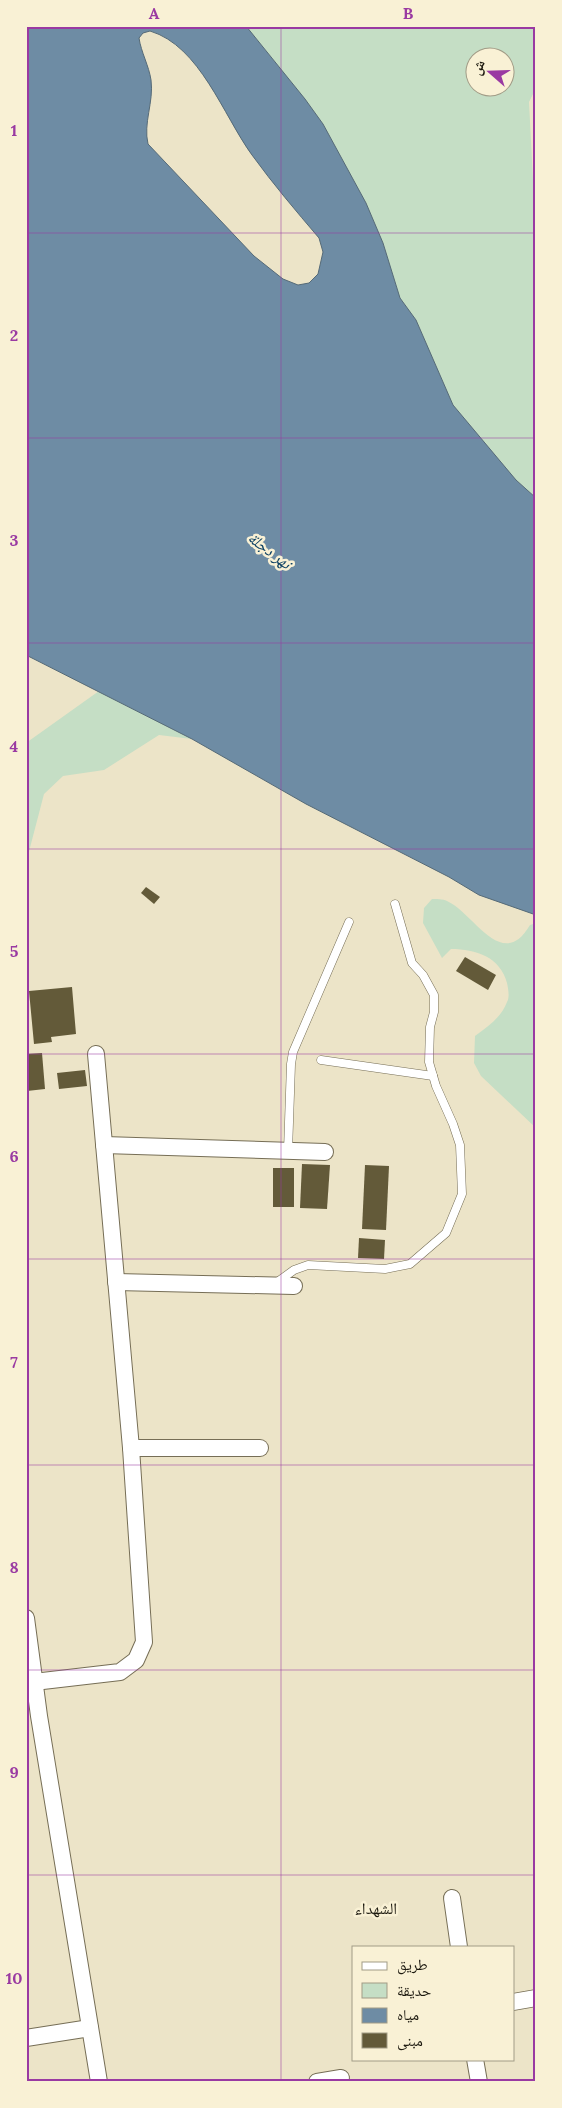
<svg xmlns="http://www.w3.org/2000/svg" width="562" height="2108" font-family="Lora,'Noto Naskh Arabic',serif">
<style>
.green{fill:#c5dec5;fill-rule:evenodd}
.water{fill:#6e8ca4;stroke:#556a77;fill-rule:evenodd}
.building{fill:#635a39}
.lines{fill:none;stroke-linecap:round;stroke-linejoin:round}
.service-casing{stroke:#766e56;stroke-width:9}
.minor-casing{stroke:#766e56;stroke-width:18}
.service{stroke:#fff;stroke-width:8}
.minor{stroke:#fff;stroke-width:16}
.grid{fill:none;stroke:#9a3aa2;stroke-width:1;stroke-opacity:0.55}
.labels{text-anchor:middle;stroke-width:5;stroke-linejoin:round;paint-order:stroke}
.water-label{font-size:16px;font-style:italic;fill:#0d4164;stroke:#f9f1d5}
.neighbourhood-label{font-size:16px;fill:#1c190f;stroke:#f9f1d5}
.neatline{fill:none;stroke:#9a3aa2;stroke-width:2}
.grid-label{font-size:16px;text-anchor:middle;font-weight:bold;fill:#9a3aa2}
</style>
<rect width="100%" height="100%" fill="#ece4c8"/>
<g class="green">
<path d="M 246,26 L 536,26 L 536,88 L 529,102 L 536,238 L 536,498 L 516,480 L 453,405 L 416,320 L 400,298 L 383,243 L 366,203 L 323,124 L 305,99 ZM 474,58 L 504,58 L 504,88 L 474,88 Z"/>
<path d="M 99,691 L 192,739 L 159,735 L 104,770 L 63,776 L 44,794 L 26,863 L 26,743 Z"/>
<path d="M 432,899 C 436,899 443,899 447,901 C 474,913 502,973 530,925 L 536,923 L 536,1128 L 481,1076 L 474,1063 L 475,1036 C 488,1026 501,1018 507,1002 C 510,997 508,988 507,983 C 500,957 476,949 451,949 L 442,958 L 423,923 L 424,908 Z"/>
</g>
<path class="water" d="M 26,26 L 246,26 L 305,99 L 323,124 L 366,203 L 383,243 L 400,298 L 416,320 L 453,405 L 516,480 L 536,498 L 536,915 L 479,895 L 449,877 L 306,804 L 192,739 L 26,655 ZM 150,31 C 200,46 223,115 252,155 C 273,184 296,211 319,238 L 323,252 L 318,274 L 309,283 L 298,285 L 283,279 L 254,256 L 148,144 C 143,123 154,102 151,80 C 149,66 141,52 139,38 L 143,33 Z"/>
<g class="building">
<path d="M 146,887 L 160,897 L 154,904 L 141,893 Z"/>
<path d="M 465,957 L 496,975 L 488,990 L 456,971 Z"/>
<path d="M 72,987 L 76,1034 L 51,1037 L 52,1042 L 34,1044 L 29,991 Z"/>
<path d="M 42,1053 L 45,1089 L 27,1091 L 26,1054 Z"/>
<path d="M 85,1070 L 87,1086 L 59,1089 L 57,1073 Z"/>
<path d="M 302,1164 L 330,1165 L 327,1209 L 300,1208 Z"/>
<path d="M 365,1165 L 389,1166 L 386,1230 L 362,1229 Z"/>
<rect x="273" y="1168" width="21" height="39"/>
<path d="M 359,1238 L 385,1240 L 384,1259 L 358,1258 Z"/>
</g>
<g class="lines">
<g class="service-casing">
<g id="service">
<path d="M 321,1060 L 433,1076"/>
<path d="M 288,1151 L 291,1064 L 293,1052 L 349,922"/>
<path d="M 276,1283 L 294,1270 L 308,1265 L 385,1269 L 410,1264 L 446,1233 L 462,1194 L 460,1145 L 453,1124 L 436,1086 L 429,1062 L 430,1027 L 434,1012 L 434,995 L 423,975 L 412,963 L 395,904"/>
</g>
</g>
<g class="minor-casing">
<g id="minor">
<path d="M 104,1145 L 325,1152"/>
<path d="M 116,1282 L 294,1286"/>
<path d="M 131,1448 L 260,1448"/>
<path d="M 26,1618 L 39,1716 L 99,2082"/>
<path d="M 34,1682 L 120,1672 L 136,1660 L 144,1642 L 131,1448 L 96,1054"/>
<path d="M 452,1898 L 459,1947"/>
<path d="M 513,2002 L 536,1998"/>
<path d="M 26,2038 L 90,2028"/>
<path d="M 475,2059 L 479,2082"/>
<path d="M 317,2082 L 341,2078"/>
</g>
</g>
<use href="#service" class="service"/>
<use href="#minor" class="minor"/>
</g>
<path class="grid" d="M 281,26 L 281,2082M 26,233 L 536,233M 26,438 L 536,438M 26,643 L 536,643M 26,849 L 536,849M 26,1054 L 536,1054M 26,1259 L 536,1259M 26,1465 L 536,1465M 26,1670 L 536,1670M 26,1875 L 536,1875"/>
<g class="labels">
<g class="water-label">
<text transform="translate(270 550) rotate(37)" y="6">نهر دجلة</text>
</g>
<g class="neighbourhood-label">
<text x="376" y="1914">الشهداء</text>
</g>
</g>
<rect width="562" height="2108" fill="none" stroke="#f9f1d5" stroke-width="55"/>
<rect x="352" y="1946" width="162" height="115" fill="#f9f1d5" stroke="#a19b86"/>
<rect x="362" y="1962" width="25" height="8" fill="#ffffff" stroke="#a19b86"/>
<text x="397" y="1970" font-size="15" fill="#1c190f">طريق</text>
<rect x="362" y="1983" width="25" height="15" fill="#c5dec5" stroke="#a19b86"/>
<text x="397" y="1996" font-size="15" fill="#1c190f">حديقة</text>
<rect x="362" y="2008" width="25" height="15" fill="#6e8ca4" stroke="#a19b86"/>
<text x="397" y="2020" font-size="15" fill="#1c190f">مياه</text>
<rect x="362" y="2033" width="25" height="15" fill="#635a39" stroke="#a19b86"/>
<text x="397" y="2046" font-size="15" fill="#1c190f">مبنى</text>
<g transform="translate(490 72) rotate(290)"><circle r="24" fill="#f9f1d5" stroke="#a19b86"/>
<path d="M0-4L9 19L0 12L-9 19Z" fill="#9a3aa2"/>
<text y="-8" font-size="14" font-weight="bold" text-anchor="middle" fill="#1c190f">ش</text>
</g>
<rect x="28" y="28" width="506" height="2052" class="neatline"/>
<g class="grid-label">
<text x="154" y="19">A</text>
<text x="408" y="19">B</text>
<text x="14" y="136">1</text>
<text x="14" y="341">2</text>
<text x="14" y="546">3</text>
<text x="14" y="752">4</text>
<text x="14" y="957">5</text>
<text x="14" y="1162">6</text>
<text x="14" y="1368">7</text>
<text x="14" y="1573">8</text>
<text x="14" y="1778">9</text>
<text x="14" y="1984">10</text>
</g>
</svg>
